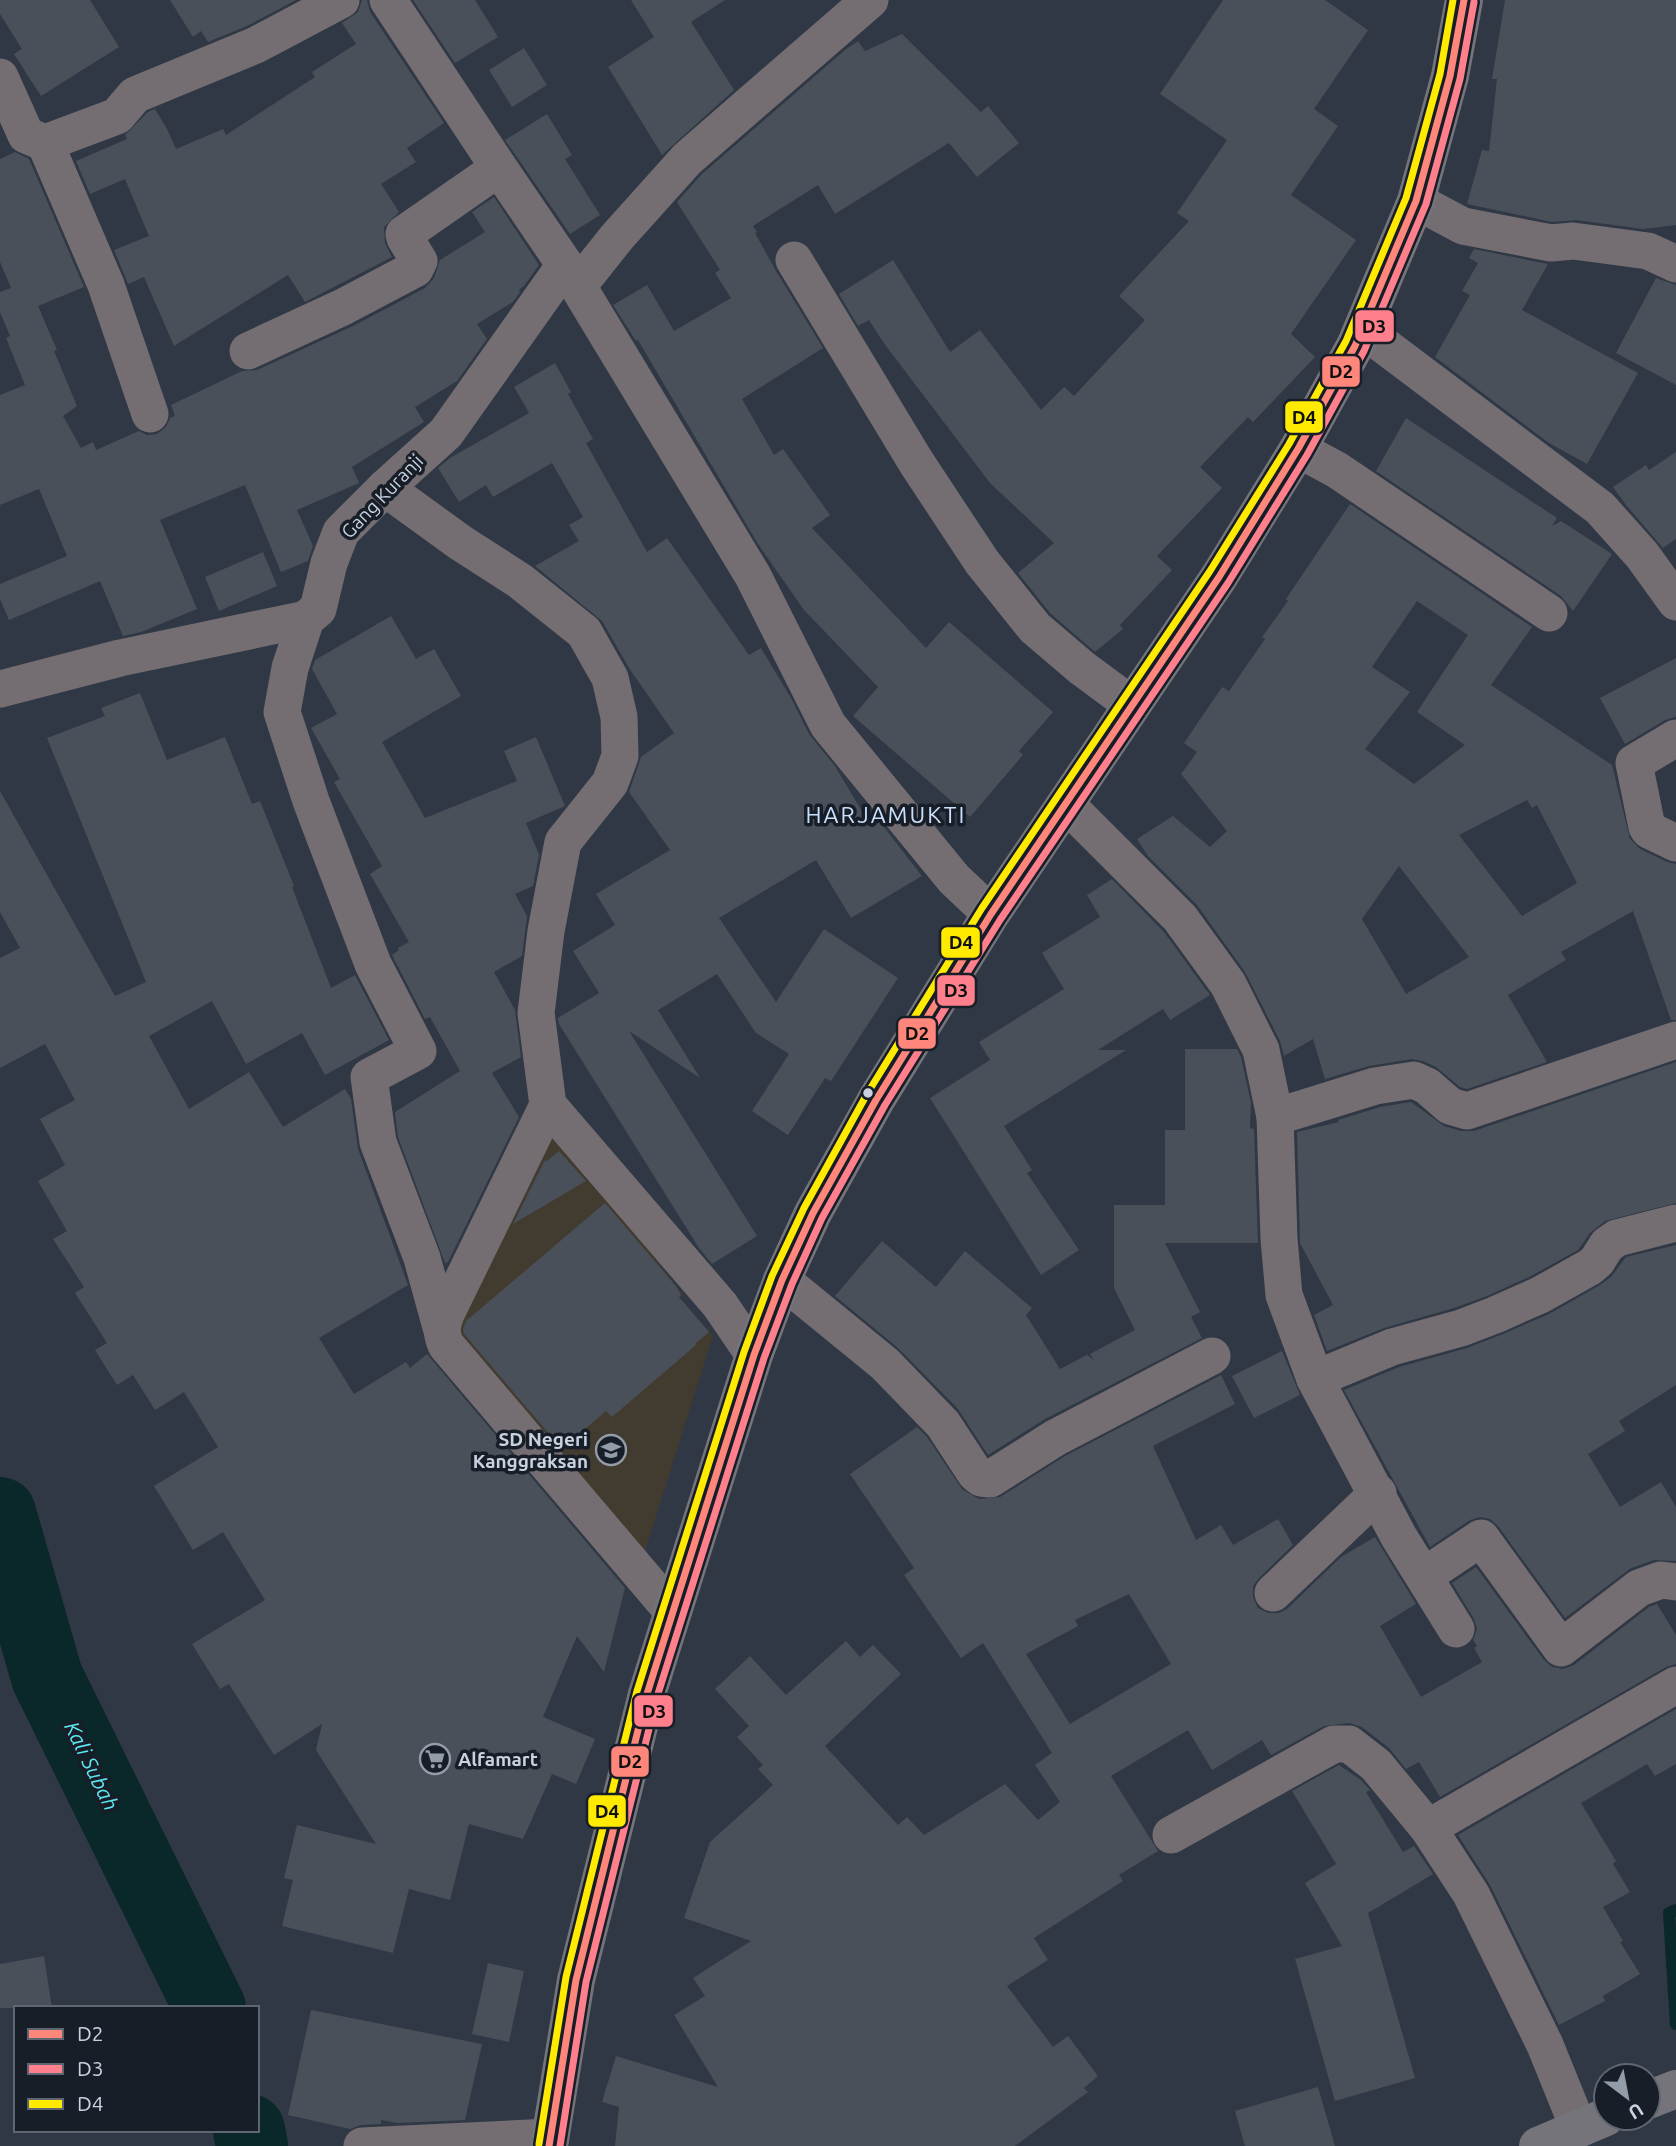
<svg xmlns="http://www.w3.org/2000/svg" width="1676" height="2146" font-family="Ubuntu,sans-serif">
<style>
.education{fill:#423b2f}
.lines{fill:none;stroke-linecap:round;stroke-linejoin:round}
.stream{stroke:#0a272a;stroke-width:12}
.river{stroke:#0a272a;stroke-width:72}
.building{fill:#49505a;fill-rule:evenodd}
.street{stroke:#746e72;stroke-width:37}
.highway{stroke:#75747a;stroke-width:38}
.bus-1-casing{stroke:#171e28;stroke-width:12}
.bus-2-casing{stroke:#171e28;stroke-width:12}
.bus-3-casing{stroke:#171e28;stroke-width:12}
.bus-1{stroke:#ff867a;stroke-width:7}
.bus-2{stroke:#ff808c;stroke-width:7}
.bus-3{stroke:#ffea00;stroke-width:7}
.bus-dot{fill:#c9d3e0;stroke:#171e28;stroke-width:2.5}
.labels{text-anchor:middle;stroke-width:7;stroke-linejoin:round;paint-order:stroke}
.street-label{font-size:19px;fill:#c9d3e0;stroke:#171e28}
.poi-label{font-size:19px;font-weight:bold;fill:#c9d3e0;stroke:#171e28;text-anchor:end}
.water-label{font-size:21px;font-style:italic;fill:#5ce8f2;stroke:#171e28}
.quarter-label{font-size:23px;letter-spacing:2px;fill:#cbdffb;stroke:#171e28}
.line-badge{stroke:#171e28;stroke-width:2.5}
.pale-badge-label{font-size:19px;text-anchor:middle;font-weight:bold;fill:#111}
</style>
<rect width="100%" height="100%" fill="#2f3844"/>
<path class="education" d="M 544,1119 L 570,1147 L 683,1295 L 680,1298 L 713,1336 L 641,1564 L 444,1329 Z"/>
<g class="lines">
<path class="stream" d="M 1676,1910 L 1669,1913 L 1676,2024"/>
<g class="river">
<path d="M 0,1513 L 47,1677 L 210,2008"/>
<path d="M 249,2130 L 252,2146"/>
</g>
</g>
<g class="building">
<path d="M 0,0 L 90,0 L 119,47 L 41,96 L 14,54 L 22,49 L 0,14 Z"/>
<path d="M 170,0 L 296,0 L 247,26 L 208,42 L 201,31 L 193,37 Z"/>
<path d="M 362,0 L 367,0 L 370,12 L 444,123 L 407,148 L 416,162 L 381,184 L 399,212 L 384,227 L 385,243 L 392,257 L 305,302 L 288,275 L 174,346 L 144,277 L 128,284 L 114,250 L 149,236 L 125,179 L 90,194 L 76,161 L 127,139 L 125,135 L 148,112 L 155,109 L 167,129 L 176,149 L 223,129 L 226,135 L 315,77 L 312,72 L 356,44 L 342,23 L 358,12 Z"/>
<path d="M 413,0 L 475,0 L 498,37 L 455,63 Z"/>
<path d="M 631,0 L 725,0 L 691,22 L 734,90 L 662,155 L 608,67 L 654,37 Z"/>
<path d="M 1223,0 L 1325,0 L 1368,30 L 1314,109 L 1338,126 L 1291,195 L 1356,240 L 1291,334 L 1315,357 L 1253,422 L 1248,417 L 1200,467 L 1222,488 L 1157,556 L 1172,570 L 1120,625 L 1123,629 L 1095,652 L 1050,613 L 1018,573 L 1054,543 L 990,483 L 883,342 L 869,320 L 858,326 L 839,294 L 893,260 L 950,352 L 980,330 L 1041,410 L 1064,387 L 1074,396 L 1145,320 L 1119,296 L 1189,221 L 1177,213 L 1227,140 L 1160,94 Z"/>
<path d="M 1505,0 L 1676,0 L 1676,225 L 1643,229 L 1576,220 L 1552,222 L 1467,204 L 1482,150 L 1489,151 L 1497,79 L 1492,79 Z"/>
<path d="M 902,34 L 981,112 L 988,106 L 1019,143 L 977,177 L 949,143 L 835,214 L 818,185 L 753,226 L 757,232 L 755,233 L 776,271 L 823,348 L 742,399 L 774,455 L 783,449 L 830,515 L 812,528 L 926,648 L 949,622 L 1053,712 L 1019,751 L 1023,755 L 970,817 L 853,716 L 878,687 L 804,610 L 758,544 L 638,340 L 636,341 L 613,305 L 647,285 L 674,331 L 731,298 L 715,273 L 720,270 L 677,202 L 702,174 L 845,50 L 858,41 L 865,51 Z"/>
<path d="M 524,48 L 547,85 L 512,107 L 489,70 Z"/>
<path d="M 547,114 L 572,155 L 565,159 L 600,215 L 570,234 L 505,140 Z"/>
<path d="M 15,152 L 29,159 L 84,287 L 38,306 L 57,350 L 54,351 L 77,406 L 63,416 L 81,448 L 93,442 L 96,450 L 139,431 L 147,435 L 157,434 L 166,427 L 170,418 L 175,416 L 171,405 L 242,371 L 257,370 L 353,326 L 425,288 L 434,278 L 440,260 L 485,232 L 472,212 L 494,197 L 539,265 L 524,286 L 519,290 L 520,292 L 513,302 L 477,324 L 487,339 L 457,381 L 415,407 L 424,422 L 352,467 L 359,483 L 297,510 L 313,546 L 308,561 L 281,572 L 245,485 L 160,520 L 197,609 L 141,632 L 123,636 L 100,581 L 9,620 L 0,599 L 0,584 L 67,556 L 39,489 L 0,505 L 0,395 L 25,385 L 6,338 L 10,336 L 0,312 L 0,292 L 11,288 L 0,262 L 0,159 Z"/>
<path d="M 1474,249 L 1548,264 L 1522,310 L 1638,373 L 1587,464 L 1549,443 L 1435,357 L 1470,295 L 1462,291 L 1478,263 L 1469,258 Z"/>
<path d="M 1656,278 L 1676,285 L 1676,385 L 1616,353 Z"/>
<path d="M 555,363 L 571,392 L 568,394 L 593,439 L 586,443 L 647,552 L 667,538 L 749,655 L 761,648 L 791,698 L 809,734 L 835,766 L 872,828 L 880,822 L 922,876 L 851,918 L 816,860 L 719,918 L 776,1002 L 824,929 L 898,978 L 831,1081 L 825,1078 L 788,1135 L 752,1111 L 789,1054 L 756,1033 L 717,974 L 658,1010 L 700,1078 L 629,1031 L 757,1236 L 712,1264 L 699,1248 L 559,1024 L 558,1018 L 599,993 L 573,951 L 615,925 L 596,894 L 670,850 L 629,792 L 641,757 L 674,733 L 629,668 L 602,621 L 535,566 L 579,541 L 569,525 L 583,517 L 552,463 L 493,497 L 486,485 L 459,502 L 438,468 L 450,458 L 529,413 L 514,387 Z"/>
<path d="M 1406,418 L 1557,518 L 1552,526 L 1561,521 L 1612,554 L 1573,611 L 1561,596 L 1376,471 Z"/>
<path d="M 1676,452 L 1676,539 L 1663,548 L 1626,505 L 1613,487 L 1646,465 L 1649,470 Z"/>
<path d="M 1350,504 L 1532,627 L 1491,685 L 1612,765 L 1630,839 L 1640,849 L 1667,862 L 1676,864 L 1676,1020 L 1671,1020 L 1633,911 L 1561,952 L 1566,960 L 1508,995 L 1547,1062 L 1467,1089 L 1460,1087 L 1436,1067 L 1423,1061 L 1412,1059 L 1369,1066 L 1325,1079 L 1313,1039 L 1284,1056 L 1280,1041 L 1245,972 L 1197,905 L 1148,856 L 1137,839 L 1173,816 L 1210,847 L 1227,831 L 1181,774 L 1197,752 L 1184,743 L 1222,687 L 1229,691 L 1265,639 L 1262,637 L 1288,601 L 1286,599 ZM 1417,601 L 1468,635 L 1417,712 L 1465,745 L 1414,784 L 1365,749 L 1410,692 L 1372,667 ZM 1527,800 L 1532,808 L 1537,805 L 1577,883 L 1522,916 L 1459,835 ZM 1399,866 L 1469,957 L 1406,994 L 1362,919 Z"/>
<path d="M 263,552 L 277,586 L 219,611 L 205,577 Z"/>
<path d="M 391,616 L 416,659 L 434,649 L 461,696 L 382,742 L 425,818 L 517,781 L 504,751 L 536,737 L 565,806 L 526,823 L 539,855 L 533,886 L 515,894 L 527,916 L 522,956 L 494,972 L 515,1010 L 521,1057 L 492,1073 L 519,1117 L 448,1262 L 445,1263 L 398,1137 L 395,1112 L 460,1071 L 430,1017 L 425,1019 L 392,955 L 399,950 L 398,948 L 409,942 L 370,874 L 382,866 L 334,782 L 340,779 L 311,728 L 337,714 L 312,669 L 315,660 Z"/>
<path d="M 1676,658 L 1676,717 L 1665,720 L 1625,744 L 1600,698 Z"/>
<path d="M 140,693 L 167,760 L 225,737 L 252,804 L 260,801 L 294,886 L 292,887 L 331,988 L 355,975 L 389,1040 L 325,1075 L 302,1033 L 246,1064 L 212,1001 L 149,1036 L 189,1109 L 249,1072 L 283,1127 L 345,1089 L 351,1099 L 358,1149 L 408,1285 L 319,1338 L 354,1394 L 406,1362 L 410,1368 L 427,1354 L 625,1588 L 604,1672 L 577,1636 L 543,1717 L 595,1739 L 576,1784 L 552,1774 L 523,1839 L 469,1824 L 450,1900 L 409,1889 L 393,1953 L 282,1926 L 293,1880 L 284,1878 L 297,1825 L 376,1844 L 316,1750 L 322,1724 L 274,1755 L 229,1684 L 220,1689 L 192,1644 L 265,1600 L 223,1532 L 193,1550 L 154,1486 L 218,1447 L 184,1392 L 155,1410 L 133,1375 L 117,1385 L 95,1350 L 107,1343 L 75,1293 L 84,1287 L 53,1239 L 67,1231 L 38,1181 L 65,1165 L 40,1119 L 75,1100 L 45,1044 L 0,1068 L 0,958 L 20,948 L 0,912 L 0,791 L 115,996 L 146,982 L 47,738 L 105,716 L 101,708 Z"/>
<path d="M 1112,879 L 1164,932 L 1210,995 L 1170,1020 L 1163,1009 L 1098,1050 L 1126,1050 L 1004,1126 L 1032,1170 L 1027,1173 L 1079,1250 L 1041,1275 L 930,1098 L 990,1060 L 979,1042 L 1064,989 L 1042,953 L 1100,917 L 1087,895 Z"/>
<path d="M 1185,1049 L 1237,1049 L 1241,1057 L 1251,1103 L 1250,1128 L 1254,1129 L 1258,1243 L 1165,1243 L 1200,1312 L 1191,1317 L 1202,1338 L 1045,1419 L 988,1455 L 958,1409 L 898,1348 L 835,1296 L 882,1241 L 936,1287 L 965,1251 L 1032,1308 L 1026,1315 L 1060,1369 L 1087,1355 L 1094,1360 L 1090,1354 L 1135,1330 L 1114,1288 L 1114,1205 L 1165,1205 L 1165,1130 L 1185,1130 Z"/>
<path d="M 1676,1062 L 1676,1203 L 1605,1221 L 1590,1233 L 1578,1250 L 1531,1276 L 1487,1296 L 1454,1308 L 1384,1328 L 1327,1351 L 1314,1315 L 1333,1305 L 1300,1243 L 1297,1132 L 1339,1122 L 1338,1120 L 1380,1107 L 1411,1102 L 1444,1126 L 1461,1131 L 1474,1131 Z"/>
<path d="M 559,1151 L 586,1181 L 513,1224 L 545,1160 L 546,1162 Z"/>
<path d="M 605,1203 L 676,1286 L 681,1295 L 679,1297 L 709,1332 L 695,1344 L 696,1345 L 612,1417 L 606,1411 L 562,1449 L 464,1334 L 463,1329 L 466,1321 Z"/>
<path d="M 1676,1245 L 1676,1385 L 1619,1421 L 1625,1431 L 1588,1454 L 1620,1507 L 1661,1482 L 1676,1507 L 1676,1561 L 1654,1560 L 1631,1568 L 1565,1618 L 1498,1526 L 1490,1519 L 1480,1517 L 1470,1520 L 1430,1547 L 1344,1390 L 1399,1367 L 1467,1348 L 1503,1334 L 1549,1314 L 1600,1285 L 1611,1277 L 1626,1257 Z"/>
<path d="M 1282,1351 L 1300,1395 L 1254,1418 L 1232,1376 Z"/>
<path d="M 1221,1375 L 1235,1404 L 1153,1446 L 1196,1540 L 1221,1525 L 1233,1545 L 1278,1519 L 1293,1545 L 1259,1578 L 1253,1586 L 1253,1597 L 1258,1608 L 1268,1613 L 1279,1613 L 1287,1609 L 1341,1557 L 1375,1537 L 1416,1604 L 1380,1626 L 1421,1697 L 1482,1662 L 1474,1648 L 1477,1646 L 1473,1640 L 1477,1629 L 1474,1619 L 1452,1583 L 1476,1567 L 1544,1660 L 1552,1667 L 1563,1669 L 1574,1665 L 1649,1607 L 1657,1604 L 1676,1635 L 1676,1664 L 1666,1667 L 1440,1797 L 1419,1762 L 1406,1769 L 1389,1748 L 1362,1727 L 1349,1723 L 1324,1726 L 1271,1755 L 1262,1740 L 1212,1770 L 1188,1730 L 1111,1776 L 1158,1851 L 1119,1875 L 1123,1881 L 1034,1938 L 1048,1960 L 1007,1986 L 1053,2047 L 1068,2036 L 1098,2076 L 1084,2088 L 1088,2092 L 1015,2146 L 615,2146 L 619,2107 L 602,2102 L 616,2056 L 718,2087 L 674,2015 L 705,1996 L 693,1978 L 751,1941 L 684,1918 L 710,1842 L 773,1785 L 758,1769 L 763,1765 L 737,1737 L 749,1726 L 715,1689 L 750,1656 L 786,1695 L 846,1641 L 860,1657 L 873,1645 L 901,1674 L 825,1746 L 898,1825 L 907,1817 L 924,1835 L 1005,1784 L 1038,1820 L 1060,1802 L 1035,1765 L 1052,1753 L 983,1643 L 961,1658 L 904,1575 L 914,1568 L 850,1474 L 917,1427 L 927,1437 L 962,1489 L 979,1499 L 1000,1497 L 1065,1456 ZM 1129,1594 L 1171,1664 L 1070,1724 L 1026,1654 L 1078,1626 L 1075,1620 Z"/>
<path d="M 1676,1709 L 1676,1764 L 1655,1776 L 1647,1764 L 1581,1803 L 1616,1861 L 1613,1864 L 1630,1892 L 1603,1907 L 1623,1941 L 1620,1942 L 1640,1974 L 1603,1996 L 1605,2001 L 1559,2025 L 1490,1885 L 1458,1835 Z"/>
<path d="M 1339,1765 L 1361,1780 L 1370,1790 L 1366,1792 L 1403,1852 L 1414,1846 L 1433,1874 L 1368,1913 L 1415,2078 L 1335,2101 L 1295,1959 L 1342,1946 L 1305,1883 L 1336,1864 L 1292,1791 Z"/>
<path d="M 44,1956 L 52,2008 L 0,2008 L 0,1964 Z"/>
<path d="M 488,1963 L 524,1971 L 509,2042 L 472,2034 Z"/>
<path d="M 311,2010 L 482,2044 L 465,2120 L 398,2123 L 381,2120 L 381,2124 L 361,2125 L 350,2129 L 288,2115 Z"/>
<path d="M 1318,2087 L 1335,2146 L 1245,2146 L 1235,2111 Z"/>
</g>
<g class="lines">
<g class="street">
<path d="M 388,0 L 499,168 L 565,265 L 753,576 L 828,725 L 954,879 L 991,914"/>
<path d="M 0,77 L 26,135 L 45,143"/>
<path d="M 1416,201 L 1463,226 L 1551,243 L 1573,241 L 1648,251 L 1676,264"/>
<path d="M 794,260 L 916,462 L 982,562 L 1035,628 L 1082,668 L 1132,705"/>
<path d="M 578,286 L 617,237 L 687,159 L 870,0"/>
<path d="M 1362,329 L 1600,508 L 1642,555 L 1676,602"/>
<path d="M 248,351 L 343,307 L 415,269 L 419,261 L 405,238 L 404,234 L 499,168"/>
<path d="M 150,414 L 106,285 L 45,143 L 117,116 L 135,95 L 256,45 L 341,0"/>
<path d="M 1298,449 L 1337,470 L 1549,613"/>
<path d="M 385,488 L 461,543 L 520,581 L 584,632 L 610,678 L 619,717 L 620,756 L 610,783 L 563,842 L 546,931 L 536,1013 L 548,1105 L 720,1305 L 754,1355"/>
<path d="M 306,619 L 290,668 L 282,712 L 311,801 L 373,964 L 418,1051 L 369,1077 L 378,1142 L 422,1258 L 441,1327"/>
<path d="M 0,689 L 120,658 L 306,619 L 318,609 L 329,563 L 341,532 L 385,488 L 446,433 L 565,265"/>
<path d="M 1676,738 L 1634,763 L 1647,827 L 1649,830 L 1676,843"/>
<path d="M 1066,804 L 1180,918 L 1228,984 L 1261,1050 L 1275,1117 L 1279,1239 L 1284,1295 L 1315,1379 L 1399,1537 L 1456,1629"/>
<path d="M 548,1105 L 446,1314 C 441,1327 441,1333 446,1345 L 673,1612"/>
<path d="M 1275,1117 L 1375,1086 L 1414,1080 L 1427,1086 L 1450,1106 L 1467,1111 L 1676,1040"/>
<path d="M 782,1280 L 885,1364 L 943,1424 L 975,1473 L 981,1478 L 990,1479 L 1055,1438 L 1212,1356"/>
<path d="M 1315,1379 L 1392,1347 L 1461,1328 L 1495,1315 L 1540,1295 L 1590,1267 L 1597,1261 L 1607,1245 L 1617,1238 L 1676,1223"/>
<path d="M 1424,1576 L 1481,1538 L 1561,1648 L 1639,1588 L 1661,1580 L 1676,1582"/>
<path d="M 1273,1593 L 1378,1493"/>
<path d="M 1428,1828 L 1676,1685"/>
<path d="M 1171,1835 L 1334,1744 L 1349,1744 L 1376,1765 L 1428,1828 L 1471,1894 L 1545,2045 L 1579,2129"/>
<path d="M 362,2146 L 550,2137"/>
</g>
<g class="highway">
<path d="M 1648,2100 L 1676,2089"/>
<path d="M 549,2146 L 576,1980 L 647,1694 L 754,1355 L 782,1280 L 813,1213 L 876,1100 L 991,914 L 1219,577 L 1298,449 L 1355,346 L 1416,201 L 1450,76 L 1464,0"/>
<path d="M 1538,2146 L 1606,2117"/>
</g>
<g class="bus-1-casing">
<path id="bus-1" d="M 549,2146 L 576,1980 L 647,1694 L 754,1355 L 782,1280 L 813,1213 L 876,1100 L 991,914 L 1219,577 L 1298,449 L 1355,346 L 1416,201 L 1450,76 L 1464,0"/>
</g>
<g class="bus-2-casing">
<path id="bus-2" d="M 560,2146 L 586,1982 L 657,1697 L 764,1358 L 792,1284 L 822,1218 L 885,1105 L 1000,920 L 1228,583 L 1307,455 L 1364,351 L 1426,204 L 1460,79 L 1474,2"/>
</g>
<g class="bus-3-casing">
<path id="bus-3" d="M 539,2144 L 566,1977 L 637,1691 L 744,1352 L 772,1276 L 804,1208 L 867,1094 L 982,908 L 1210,571 L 1289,444 L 1346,341 L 1406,198 L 1440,74 L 1453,0"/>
</g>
<use href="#bus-1" class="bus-1"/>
<use href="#bus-2" class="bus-2"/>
<use href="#bus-3" class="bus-3"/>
</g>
<defs>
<g id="school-ring" transform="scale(1.575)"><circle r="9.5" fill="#171e28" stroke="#939da9" stroke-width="1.5"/><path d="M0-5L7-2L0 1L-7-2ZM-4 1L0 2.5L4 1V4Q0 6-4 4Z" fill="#939da9"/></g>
<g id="supermarket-ring" transform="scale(1.575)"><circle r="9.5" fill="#171e28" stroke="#939da9" stroke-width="1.5"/><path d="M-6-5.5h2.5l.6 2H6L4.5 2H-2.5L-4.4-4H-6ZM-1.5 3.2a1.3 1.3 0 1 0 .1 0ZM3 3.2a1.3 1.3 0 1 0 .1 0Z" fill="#939da9"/></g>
</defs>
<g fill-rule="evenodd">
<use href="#school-ring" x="611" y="1450"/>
<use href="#supermarket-ring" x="435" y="1759"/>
</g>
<circle class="bus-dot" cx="868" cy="1093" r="6"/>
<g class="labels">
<g class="street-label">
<text transform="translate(382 496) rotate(-46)" y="7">Gang Kuranji</text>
</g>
<g class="poi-label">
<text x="588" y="1446">SD Negeri<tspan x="588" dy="22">Kanggraksan</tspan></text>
<text x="458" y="1766" text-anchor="start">Alfamart</text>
</g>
<g class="water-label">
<text transform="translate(91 1766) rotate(64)" y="7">Kali Subah</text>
</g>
<g class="quarter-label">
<text x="886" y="823">HARJAMUKTI</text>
</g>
</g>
<g class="line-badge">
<rect x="1354" y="309" width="41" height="34" rx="7" fill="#ff808c"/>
<rect x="1321" y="355" width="40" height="33" rx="7" fill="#ff867a"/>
<rect x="1284" y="400" width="40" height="34" rx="7" fill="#ffea00"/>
<rect x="940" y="926" width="41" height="33" rx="7" fill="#ffea00"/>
<rect x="936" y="974" width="40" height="33" rx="7" fill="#ff808c"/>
<rect x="897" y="1017" width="40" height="33" rx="7" fill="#ff867a"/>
<rect x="633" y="1694" width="41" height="34" rx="7" fill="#ff808c"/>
<rect x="610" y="1745" width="40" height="33" rx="7" fill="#ff867a"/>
<rect x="587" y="1794" width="40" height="34" rx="7" fill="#ffea00"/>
</g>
<g class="pale-badge-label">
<text x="1374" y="333">D3</text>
<text x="1341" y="378">D2</text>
<text x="1304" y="424">D4</text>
<text x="961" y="949">D4</text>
<text x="956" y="997">D3</text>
<text x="917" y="1040">D2</text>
<text x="654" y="1718">D3</text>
<text x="630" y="1768">D2</text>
<text x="607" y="1818">D4</text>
</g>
<rect x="14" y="2006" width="245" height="126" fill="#171e28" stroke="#5e6672" stroke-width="2"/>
<rect x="28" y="2029" width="35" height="10" fill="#ff867a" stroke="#5e6672" stroke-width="2"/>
<text x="77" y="2041" font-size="21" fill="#c9d3e0">D2</text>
<rect x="28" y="2064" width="35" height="10" fill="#ff808c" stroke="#5e6672" stroke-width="2"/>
<text x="77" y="2076" font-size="21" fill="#c9d3e0">D3</text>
<rect x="28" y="2099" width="35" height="10" fill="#ffea00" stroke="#5e6672" stroke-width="2"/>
<text x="77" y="2111" font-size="21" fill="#c9d3e0">D4</text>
<g transform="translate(1627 2097) rotate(148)"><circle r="33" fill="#171e28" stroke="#5e6672" stroke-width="2"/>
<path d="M0-5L12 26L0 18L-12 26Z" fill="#939da9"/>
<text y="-10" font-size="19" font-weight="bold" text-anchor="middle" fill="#c9d3e0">U</text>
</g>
</svg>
